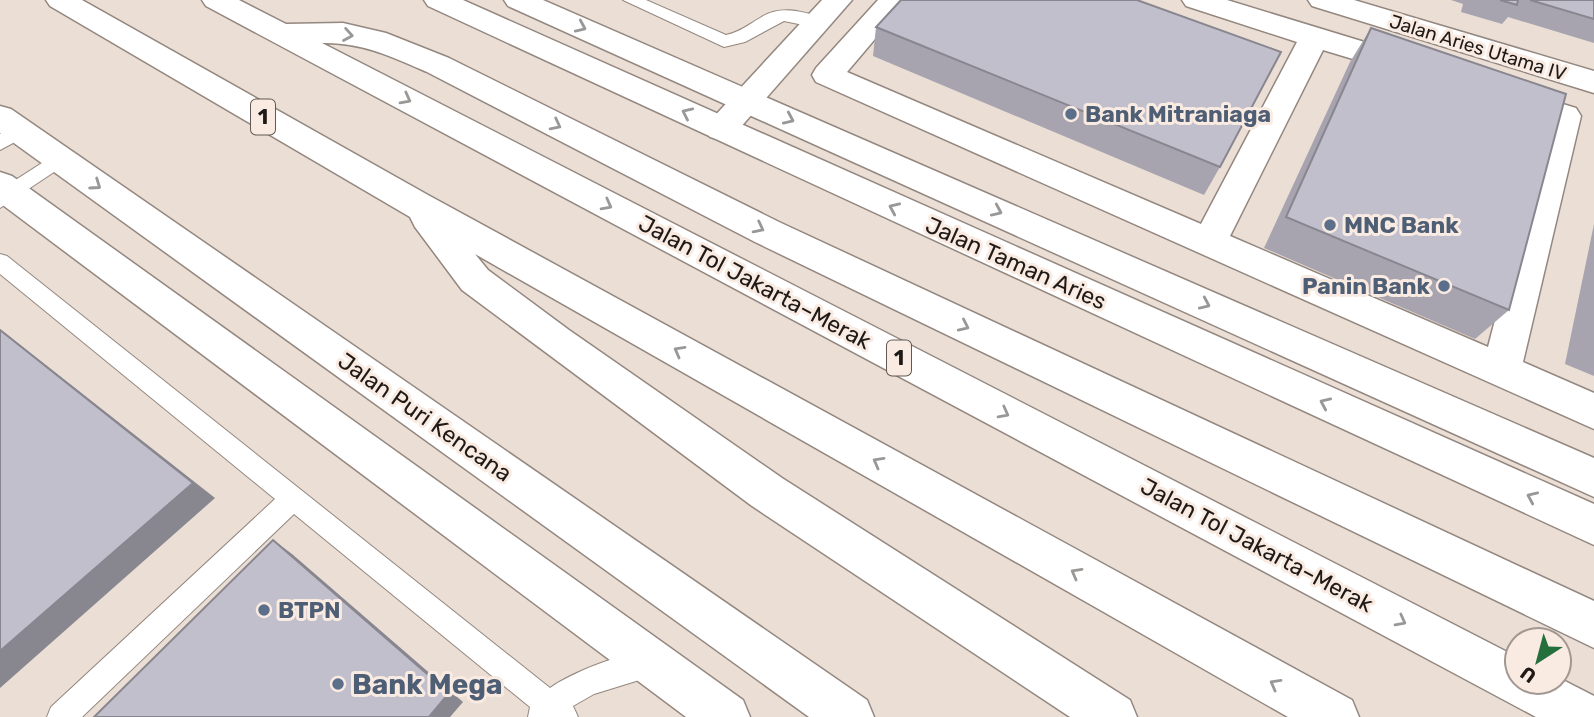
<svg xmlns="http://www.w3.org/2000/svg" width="1594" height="717" font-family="Rubik,sans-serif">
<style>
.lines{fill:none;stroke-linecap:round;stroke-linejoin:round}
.lane-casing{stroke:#93877f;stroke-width:2}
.street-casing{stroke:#93877f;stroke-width:3}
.primary-casing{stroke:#93877f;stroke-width:3}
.highway-casing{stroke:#93877f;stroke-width:3}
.lane{fill:#fff;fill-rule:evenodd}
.street{fill:#fff;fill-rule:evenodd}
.primary{fill:#fff;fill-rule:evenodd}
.highway{fill:#fff;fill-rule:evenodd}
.wall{fill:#a7a4af}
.shaded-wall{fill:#88868f}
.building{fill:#c2bfcc;stroke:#88868f;stroke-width:2}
.oneway{stroke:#9a9897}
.service-dot{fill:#5c6f8a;stroke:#f9ebe2;stroke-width:2.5}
.labels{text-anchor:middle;stroke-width:6;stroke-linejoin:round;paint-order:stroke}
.far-street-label{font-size:19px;fill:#1f1a17;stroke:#f9ebe2}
.shield{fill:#f9ebe2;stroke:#605954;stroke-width:2}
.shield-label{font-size:21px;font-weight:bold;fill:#1f1a17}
.service-label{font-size:23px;font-weight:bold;fill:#4e5e75;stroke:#f9ebe2;text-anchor:start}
.street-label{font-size:23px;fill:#1f1a17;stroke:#f9ebe2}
.near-service-label{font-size:28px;font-weight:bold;fill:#4e5e75;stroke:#f9ebe2;text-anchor:start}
</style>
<rect width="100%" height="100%" fill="#ebded5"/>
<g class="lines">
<g class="lane-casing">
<g id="lane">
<path d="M 623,0 L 646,0 L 726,35 C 740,32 748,25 760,18 C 781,4 803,12 824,18 L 827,22 L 818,28 L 784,21 L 745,42 L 724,47 Z"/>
<path d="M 19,124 L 26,126 L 29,131 L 26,136 L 0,150 L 0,134 Z"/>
<path d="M 59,152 L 66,154 L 69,159 L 66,164 L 0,208 L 0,190 Z"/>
<path d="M 0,254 L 7,256 L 550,688 C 571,673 639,644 662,653 L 666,663 L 662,673 L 594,694 L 573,706 L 578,717 L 528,717 L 530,707 L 294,514 L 82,717 L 47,717 L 51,707 L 275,499 L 0,274 Z"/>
</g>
</g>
<g class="street-casing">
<g id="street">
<path d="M 822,0 L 852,0 L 732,137 L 721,140 L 710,137 L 705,129 L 710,121 Z"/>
<path d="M 878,0 L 908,0 L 847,72 L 1201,224 L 1297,42 L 1186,6 L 1182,0 L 1227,0 L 1417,58 L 1421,65 L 1417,72 L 1406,75 L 1323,50 L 1230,236 L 1488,347 L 1547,122 L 1499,107 L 1494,99 L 1499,91 L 1510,88 L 1576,108 L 1581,116 L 1523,362 L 1594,393 L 1594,429 L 816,82 L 812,75 L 816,68 Z"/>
<path d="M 1308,0 L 1354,0 L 1594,71 L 1594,93 L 1312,6 Z"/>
</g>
</g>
<g class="primary-casing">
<g id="primary">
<path d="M 424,0 L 463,0 L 1594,504 L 1594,545 L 428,6 Z"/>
<path d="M 504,0 L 543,0 L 1594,458 L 1594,497 L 508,6 Z"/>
<path d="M 0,106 L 11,109 L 867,700 L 874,717 L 809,717 L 0,133 Z"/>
<path d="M 0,172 L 12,176 L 743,700 L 750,717 L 686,717 L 0,203 Z"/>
</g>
</g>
<g class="highway-casing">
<g id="highway">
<path d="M 46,0 L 82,0 L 428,195 L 1352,700 L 1359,717 L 1288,717 L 475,254 L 488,270 L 569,330 L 782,478 L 1130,700 L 1137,717 L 1070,717 L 752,506 L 462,290 L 415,227 L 410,217 L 50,6 Z"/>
<path d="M 202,0 L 239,0 L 286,24 L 343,23 L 386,33 L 449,58 L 779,222 L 1594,601 L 1594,648 L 755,242 L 427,72 C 393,57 361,42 322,43 L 1517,657 L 1517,682 L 1559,682 L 1559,678 L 1594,696 L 1594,717 L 1536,717 L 206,6 Z"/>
</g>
</g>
<use href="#lane" class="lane"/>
<use href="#street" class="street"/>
<use href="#primary" class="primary"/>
<use href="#highway" class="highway"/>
</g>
<g class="wall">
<path d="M 1451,0 L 1594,0 L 1594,43 L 1508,17 L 1502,24 L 1461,12 L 1463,4 Z"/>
<path d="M 876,27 L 1220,167 L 1204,195 L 873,56 Z"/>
<path d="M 1371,28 L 1509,310 L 1475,339 L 1264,248 L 1350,62 Z"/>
<path d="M 1594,224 L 1594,376 L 1565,364 Z"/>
</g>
<g class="shaded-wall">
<path d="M 0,329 L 215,498 L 0,688 Z"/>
<path d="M 273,540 L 292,554 L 463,702 L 450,717 L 429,717 Z"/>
</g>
<g class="building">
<path d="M 901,0 L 1137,0 L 1281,52 L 1220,167 L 876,27 Z"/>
<path d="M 1500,0 L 1518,0 L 1517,5 Z"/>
<path d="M 1530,0 L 1594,0 L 1594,19 Z"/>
<path d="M 1371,28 L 1566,94 L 1509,310 L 1286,217 Z"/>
<path d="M 0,330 L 193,483 L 0,651 Z"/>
<path d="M 273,540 L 449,693 L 429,717 L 94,717 Z"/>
</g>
<defs><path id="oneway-chevron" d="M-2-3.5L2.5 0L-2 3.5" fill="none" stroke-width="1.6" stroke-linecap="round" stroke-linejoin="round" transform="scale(1.75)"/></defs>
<g class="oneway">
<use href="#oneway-chevron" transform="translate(581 27) rotate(24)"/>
<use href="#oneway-chevron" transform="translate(348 35) rotate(10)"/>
<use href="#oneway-chevron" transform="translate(406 99) rotate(28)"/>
<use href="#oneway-chevron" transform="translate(687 113) rotate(-155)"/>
<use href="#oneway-chevron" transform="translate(789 119) rotate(24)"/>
<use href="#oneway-chevron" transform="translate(556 125) rotate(27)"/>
<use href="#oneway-chevron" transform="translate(96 185) rotate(35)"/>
<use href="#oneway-chevron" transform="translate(607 205) rotate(28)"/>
<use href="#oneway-chevron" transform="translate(894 208) rotate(-156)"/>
<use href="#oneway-chevron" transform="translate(997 211) rotate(24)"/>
<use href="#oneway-chevron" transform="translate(759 228) rotate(27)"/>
<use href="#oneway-chevron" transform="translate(1205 304) rotate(24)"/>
<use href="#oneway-chevron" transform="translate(964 326) rotate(25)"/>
<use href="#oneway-chevron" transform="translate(679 351) rotate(-151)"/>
<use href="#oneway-chevron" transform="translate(1325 403) rotate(-156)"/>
<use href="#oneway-chevron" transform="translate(1004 413) rotate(28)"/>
<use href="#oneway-chevron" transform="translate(878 462) rotate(-151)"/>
<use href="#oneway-chevron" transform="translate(1532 497) rotate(-156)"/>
<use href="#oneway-chevron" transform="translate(1076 573) rotate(-151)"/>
<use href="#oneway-chevron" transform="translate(1401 621) rotate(28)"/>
<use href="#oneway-chevron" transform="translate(1275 684) rotate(-151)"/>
</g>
<g class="service-dot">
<circle cx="1071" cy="114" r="7"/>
<circle cx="1330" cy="225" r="7"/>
<circle cx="1444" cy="286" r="7"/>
<circle cx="264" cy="610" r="7"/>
<circle cx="338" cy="684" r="7"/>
</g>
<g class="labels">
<g class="far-street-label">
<text transform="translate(1478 47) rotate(17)" y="7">Jalan Aries Utama IV</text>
</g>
<g class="shield">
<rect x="251" y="99.5" width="24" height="35" rx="5"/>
<rect x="887" y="340.5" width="24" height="35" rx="5"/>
</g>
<g class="shield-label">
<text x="263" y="124">1</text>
<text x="899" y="365">1</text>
</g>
<g class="service-label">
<text x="1085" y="122">Bank Mitraniaga</text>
<text x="1344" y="233">MNC Bank</text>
<text x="1430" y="294" text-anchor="end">Panin Bank</text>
<text x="278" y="618">BTPN</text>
</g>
<g class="street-label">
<text transform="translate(1016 263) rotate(24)" y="8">Jalan Taman Aries</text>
<text transform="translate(755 282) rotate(28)" y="8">Jalan Tol Jakarta–Merak</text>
<text transform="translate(425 417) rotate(35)" y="8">Jalan Puri Kencana</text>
<text transform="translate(1257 545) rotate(28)" y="8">Jalan Tol Jakarta–Merak</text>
</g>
<g class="near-service-label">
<text x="352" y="694">Bank Mega</text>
</g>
</g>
<g transform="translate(1538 661) rotate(216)"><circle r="33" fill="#f9ebe2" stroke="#a29791" stroke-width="2"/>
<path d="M0-5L12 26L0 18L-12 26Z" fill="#256f3d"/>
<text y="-10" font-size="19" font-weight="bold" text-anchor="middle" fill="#1f1a17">U</text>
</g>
</svg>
